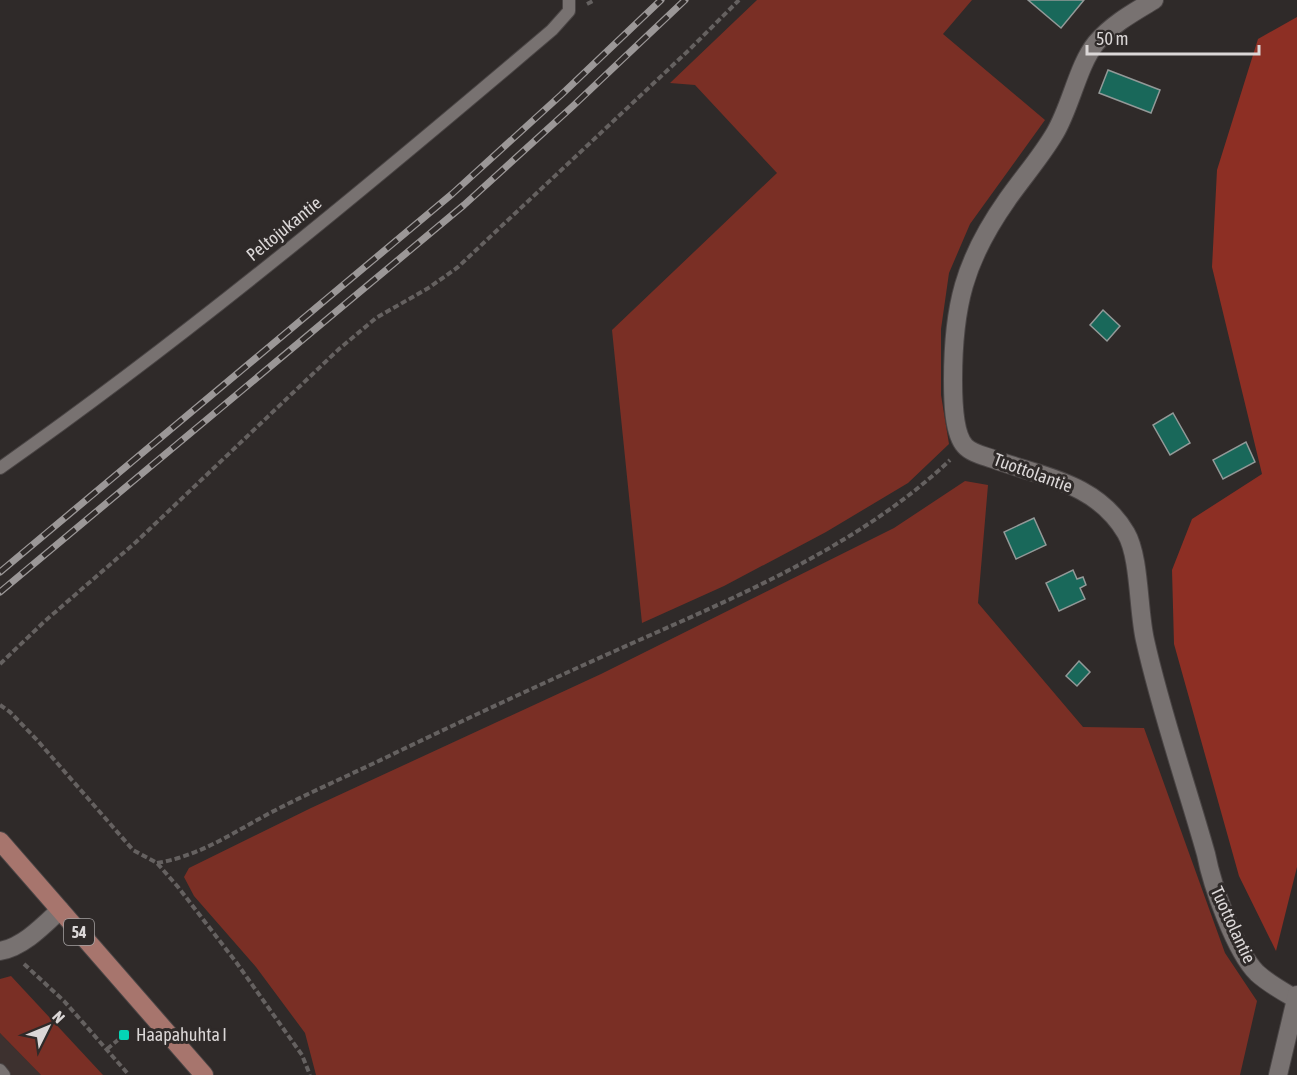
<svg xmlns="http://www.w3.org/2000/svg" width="1297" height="1075" font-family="'Asap Condensed',sans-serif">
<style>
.built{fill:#3d312f}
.green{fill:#7a2f25}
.forest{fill:#8d2f24}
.building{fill:#19685a;stroke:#939998;stroke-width:1.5}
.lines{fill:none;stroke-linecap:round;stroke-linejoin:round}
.lane-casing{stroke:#4a4545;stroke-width:14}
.street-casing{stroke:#4a4545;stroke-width:20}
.secondary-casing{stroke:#4a4545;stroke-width:20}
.primary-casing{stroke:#4a4545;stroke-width:20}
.path{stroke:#656160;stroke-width:4;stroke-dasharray:6 3;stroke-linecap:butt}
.lane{stroke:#787271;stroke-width:12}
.street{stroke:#787271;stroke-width:18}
.secondary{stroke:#787271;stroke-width:18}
.primary{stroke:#a7756d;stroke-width:18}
.rail-casing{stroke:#9b9797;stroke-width:7}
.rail{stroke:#2f2a29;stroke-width:4.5;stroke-dasharray:14;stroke-linecap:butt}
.poi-dot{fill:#04d5b6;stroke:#2f2a29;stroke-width:2}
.labels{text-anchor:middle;stroke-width:6;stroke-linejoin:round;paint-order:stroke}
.shield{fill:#2f2a29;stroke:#a7a3a3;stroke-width:1.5}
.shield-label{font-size:16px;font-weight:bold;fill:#dbd7d7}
.street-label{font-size:18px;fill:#dbd7d7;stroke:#2f2a29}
.poi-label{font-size:18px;fill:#dbd7d7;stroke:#2f2a29;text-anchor:start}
</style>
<rect width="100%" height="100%" fill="#2f2a29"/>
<path class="built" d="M 0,1033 L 41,1075 L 0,1075 Z"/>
<g class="green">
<path d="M 757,0 L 972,0 L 943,34 L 1045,120 L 970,224 L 949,273 L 941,329 L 941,395 L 949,444 L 908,483 L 826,532 L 724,586 L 642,623 L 612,330 L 777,173 L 695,85 L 670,83 Z"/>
<path d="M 965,481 L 988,485 L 978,603 L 1083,727 L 1144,728 L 1225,953 L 1257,1001 L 1240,1075 L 316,1075 L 305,1033 L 256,967 L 194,896 L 184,877 L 189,868 L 311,808 L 601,674 L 894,528 Z"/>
<path d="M 11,976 L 103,1075 L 41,1075 L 0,1033 L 0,979 Z"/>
</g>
<path class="forest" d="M 1297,17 L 1297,867 L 1276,951 L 1239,876 L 1174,644 L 1172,570 L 1192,519 L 1262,474 L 1212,267 L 1217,170 L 1258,39 Z"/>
<g class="building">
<path d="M 1028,0 L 1084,0 L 1061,28 Z"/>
<path d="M 1108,70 L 1160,90 L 1151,113 L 1099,93 Z"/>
<path d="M 1103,310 L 1120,326 L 1107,341 L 1090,325 Z"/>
<path d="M 1173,413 L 1190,443 L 1170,455 L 1153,425 Z"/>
<path d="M 1246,442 L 1255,462 L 1223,479 L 1213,460 Z"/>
<path d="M 1034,518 L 1046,545 L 1016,559 L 1004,532 Z"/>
<path d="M 1073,570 L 1077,579 L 1083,577 L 1086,585 L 1080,588 L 1085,599 L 1059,611 L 1046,583 Z"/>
<path d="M 1079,661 L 1090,672 L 1077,686 L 1066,676 Z"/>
</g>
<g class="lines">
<g class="lane-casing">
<g id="lane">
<path d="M 0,468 C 192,333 373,182 552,30 L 569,11 L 569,0"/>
<path d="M 0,1070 L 4,1075"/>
</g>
</g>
<g class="street-casing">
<g id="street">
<path d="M 1154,0 C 1134,12 1112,24 1096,43 C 1078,65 1071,106 1055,133 C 1041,157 1023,177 1007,200 C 964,261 953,307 953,380 C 953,397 953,433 965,446 C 971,453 985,456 993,459 C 1042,477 1096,482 1126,533 C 1140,557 1138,610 1145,640 C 1161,712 1186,783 1206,854 C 1212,885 1235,951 1257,973 C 1269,984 1282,991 1296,999"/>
<path d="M 0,951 C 23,947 43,926 60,910"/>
</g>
</g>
<g class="secondary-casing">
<path id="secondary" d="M 1278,1075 L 1297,995"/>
</g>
<g class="primary-casing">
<path id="primary" d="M 0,841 L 204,1075"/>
</g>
<g class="path">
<path d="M 587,4 L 595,0"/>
<path d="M 0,664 L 45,621 L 136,542 L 339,349 L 376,318 L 430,287 L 458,267 L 689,50 L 739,0"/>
<path d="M 0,705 L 10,712 L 37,740 L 133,850 L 157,863 L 178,887 L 236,962 L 302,1055 L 310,1075"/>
<path d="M 157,863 C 199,856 231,834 268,814 C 308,793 350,775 391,755 C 466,719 541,684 617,650 C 733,598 857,548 950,460"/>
<path d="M 24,964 L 64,1001 L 129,1075"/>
<path d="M 107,1049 L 124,1035"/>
</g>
<use href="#lane" class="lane"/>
<use href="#street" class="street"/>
<use href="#secondary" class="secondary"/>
<use href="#primary" class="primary"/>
<g class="rail-casing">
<g id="rail">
<path d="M 0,572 L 452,194 L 561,95 L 661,0"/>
<path d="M 0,592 L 464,205 L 573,106 L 685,0"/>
</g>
</g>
<use href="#rail" class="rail"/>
</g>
<rect class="poi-dot" x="118" y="1029" width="12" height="12" rx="3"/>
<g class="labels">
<rect class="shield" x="64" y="919" width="30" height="26" rx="4.5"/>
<g class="shield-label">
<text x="79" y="938">54</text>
</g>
<g class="street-label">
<text transform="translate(284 229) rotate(-39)" y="6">Peltojukantie</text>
<text transform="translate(1033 473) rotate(20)" y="6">Tuottolantie</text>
<text transform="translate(1233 925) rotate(65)" y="6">Tuottolantie</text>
</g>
<g class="poi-label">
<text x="136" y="1041">Haapahuhta I</text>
</g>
</g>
<g transform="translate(48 1027) rotate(47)" stroke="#2f2a29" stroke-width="4.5" paint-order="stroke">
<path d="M0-4.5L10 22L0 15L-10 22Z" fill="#dbd7d7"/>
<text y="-9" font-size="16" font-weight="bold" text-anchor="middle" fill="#dbd7d7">N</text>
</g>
<path d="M1087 45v9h172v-9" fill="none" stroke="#dbd7d7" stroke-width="3"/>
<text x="1096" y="45" font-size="18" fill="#dbd7d7" stroke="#2f2a29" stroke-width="4.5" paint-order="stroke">50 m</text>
</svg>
